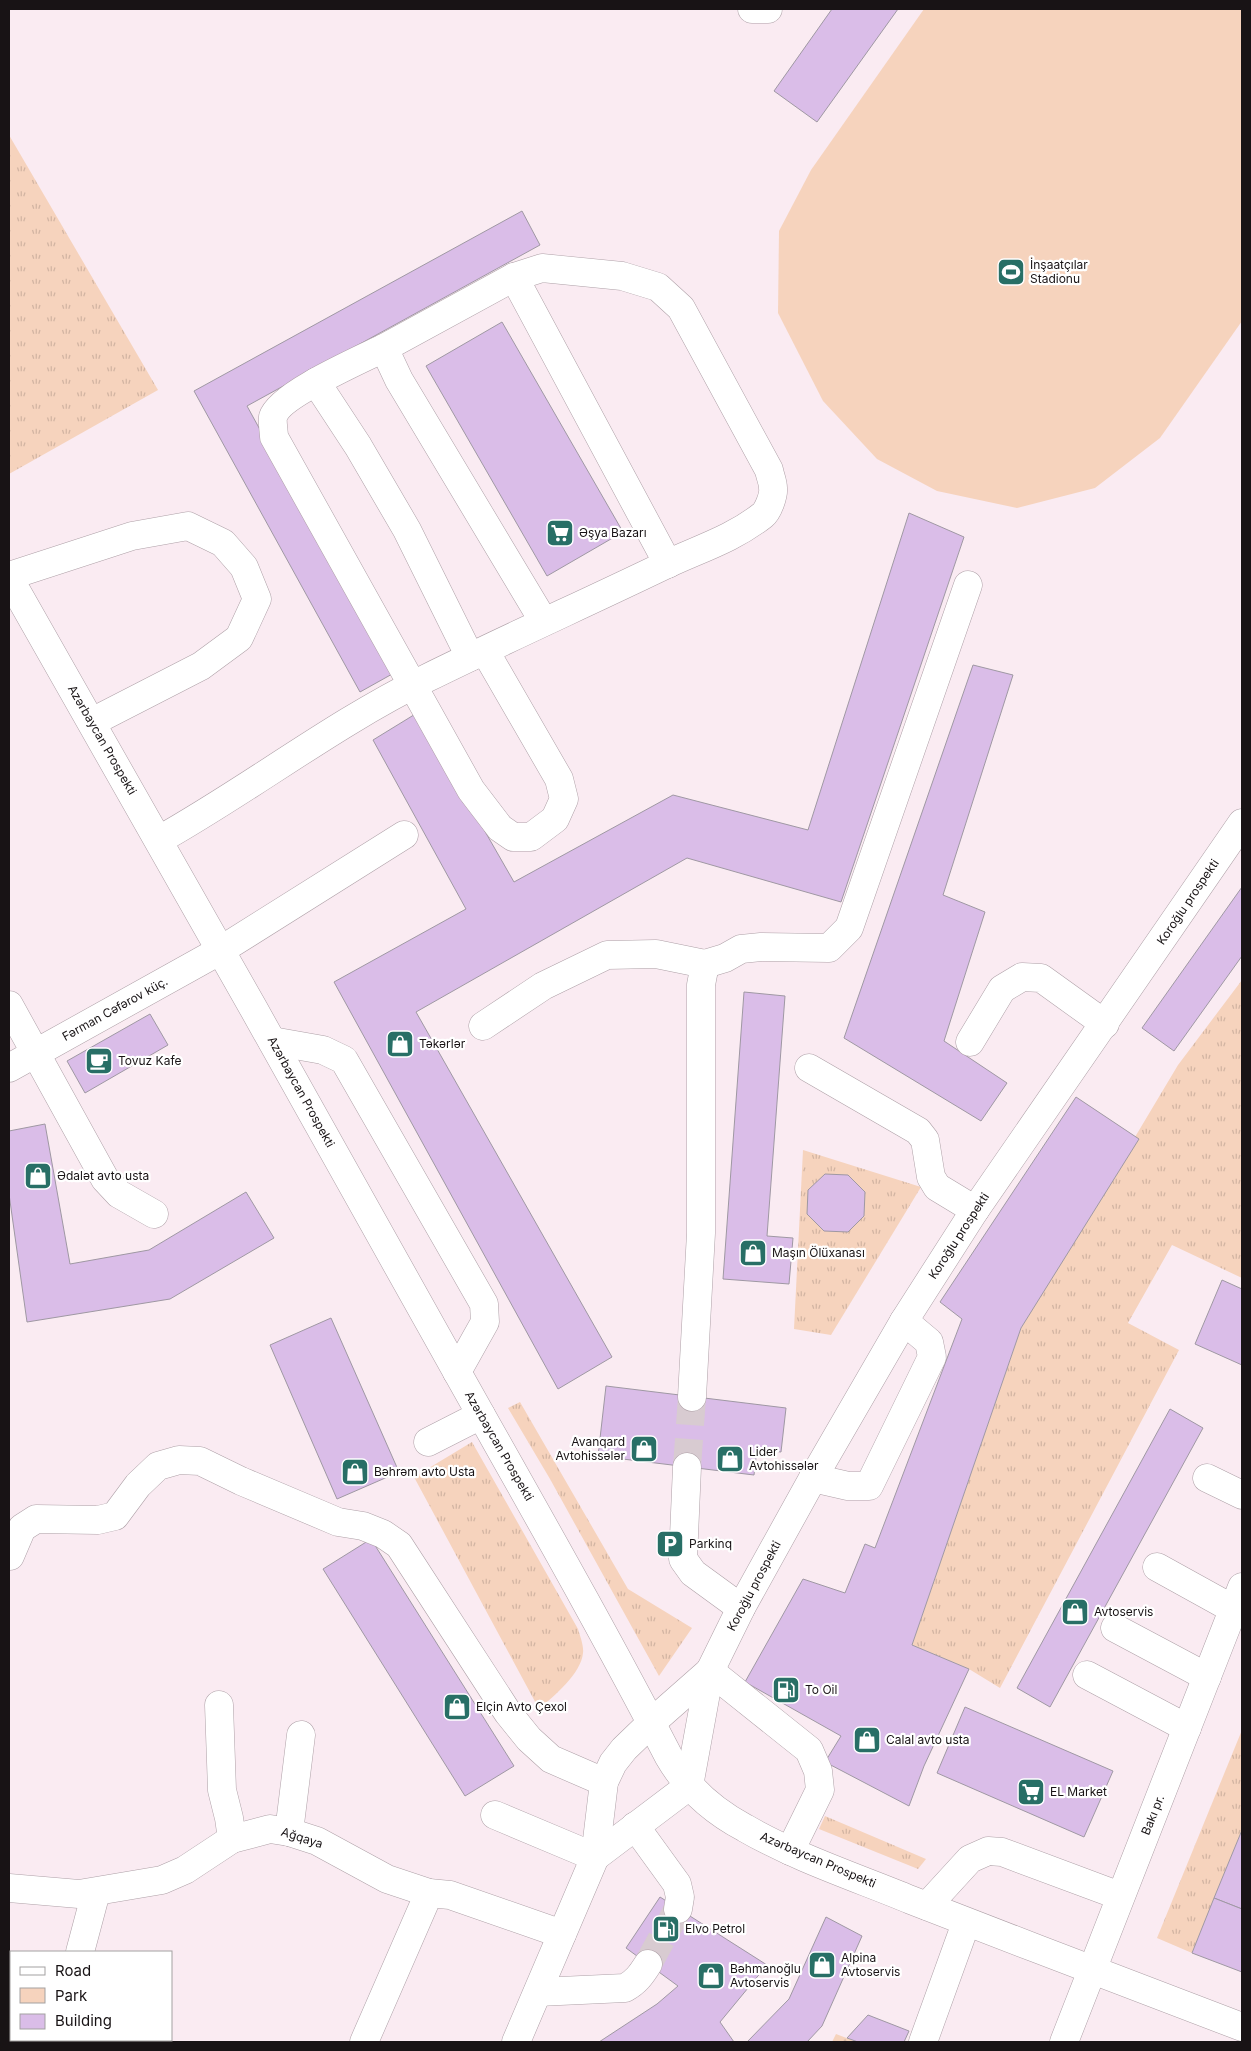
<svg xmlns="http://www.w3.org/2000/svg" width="1251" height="2051" font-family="Inter,sans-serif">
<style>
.grass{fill:url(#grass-tufts)}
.forest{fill:url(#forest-firs)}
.green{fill:#f6d3bd}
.building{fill:#dabde8;stroke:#9f98a3}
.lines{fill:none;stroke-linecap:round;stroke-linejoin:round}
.minor-tunnel{stroke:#d8cbd1;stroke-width:28;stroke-dasharray:28 14;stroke-linecap:butt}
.minor-casing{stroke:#aea0a7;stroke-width:29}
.minor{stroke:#fff;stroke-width:28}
.labels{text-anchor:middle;stroke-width:4.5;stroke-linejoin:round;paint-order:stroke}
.poi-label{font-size:12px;fill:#181315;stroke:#fff;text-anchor:start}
.street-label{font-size:12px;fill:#181315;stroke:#fff}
</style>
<defs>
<pattern id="grass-tufts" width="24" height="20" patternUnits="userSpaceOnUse" patternTransform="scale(1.25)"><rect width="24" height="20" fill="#f6d3bd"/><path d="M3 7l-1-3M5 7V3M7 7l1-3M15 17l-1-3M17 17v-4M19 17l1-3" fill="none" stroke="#d2b4a2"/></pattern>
<pattern id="forest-firs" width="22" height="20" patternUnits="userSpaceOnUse" patternTransform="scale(1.25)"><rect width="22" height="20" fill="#f6d3bd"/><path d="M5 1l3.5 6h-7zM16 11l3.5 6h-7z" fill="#d2b4a2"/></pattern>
</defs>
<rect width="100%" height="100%" fill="#faebf2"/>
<g class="grass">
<path d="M 9,135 L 158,390 L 9,474 Z"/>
<path d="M 1242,980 L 1242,1278 L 1172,1245 L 1128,1323 L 1179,1350 L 1000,1688 L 969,1669 L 912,1645 L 1021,1328 L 1178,1065 Z"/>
<path d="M 803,1150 L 921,1187 L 831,1335 L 794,1329 Z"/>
<path d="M 520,1402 L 628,1589 L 692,1628 L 659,1676 L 550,1479 L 508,1408 Z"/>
<path d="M 472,1442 L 578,1629 C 580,1636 584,1646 583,1653 C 581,1674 554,1696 539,1709 L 414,1477 Z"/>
<path d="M 1242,1730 L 1242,1830 L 1192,1953 L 1157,1938 Z"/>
<path d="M 825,1816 L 926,1859 L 918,1869 L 819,1829 Z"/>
</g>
<path class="forest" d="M 836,2034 L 857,2042 L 832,2042 Z"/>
<path class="green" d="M 924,9 L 1242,9 L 1242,321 L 1160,438 L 1095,488 L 1017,508 L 937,491 L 877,459 L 823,401 L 778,313 L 779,231 L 811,170 Z"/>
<g class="building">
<path d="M 832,9 L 898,9 L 817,122 L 774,91 Z"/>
<path d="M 522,211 L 540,245 L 247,406 L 394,673 L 360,692 L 194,391 Z"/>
<path d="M 502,322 L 623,532 L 547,576 L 426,366 Z"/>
<path d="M 909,513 L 964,537 L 841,902 L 687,858 L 416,1012 L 612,1357 L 558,1389 L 334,982 L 466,909 L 373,740 L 417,713 L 514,882 L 673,795 L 808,830 Z"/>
<path d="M 973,665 L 1013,675 L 943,895 L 985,912 L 944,1041 L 1007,1083 L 981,1121 L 844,1038 Z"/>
<path d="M 1242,887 L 1242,956 L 1174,1051 L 1142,1028 Z"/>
<path d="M 744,992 L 785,996 L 767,1236 L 793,1238 L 789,1284 L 723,1279 Z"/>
<path d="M 150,1014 L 168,1045 L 85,1093 L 67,1061 Z"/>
<path d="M 1076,1097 L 1139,1139 L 1021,1328 L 912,1645 L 969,1669 L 924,1766 L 909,1806 L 825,1762 L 841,1736 L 745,1682 L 803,1579 L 845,1593 L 865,1544 L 875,1548 L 962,1319 L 940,1302 Z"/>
<path d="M 45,1124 L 70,1264 L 149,1250 L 246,1192 L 274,1238 L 170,1299 L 27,1322 L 9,1194 L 9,1131 Z"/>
<path d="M 825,1174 L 848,1175 L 865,1192 L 864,1216 L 848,1232 L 824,1231 L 807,1214 L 808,1190 Z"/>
<path d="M 1222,1280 L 1242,1289 L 1242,1365 L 1195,1344 Z"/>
<path d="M 331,1318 L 399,1472 L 337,1499 L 270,1345 Z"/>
<path d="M 606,1386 L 786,1408 L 781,1452 L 757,1449 L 754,1475 L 598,1456 Z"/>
<path d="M 1170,1409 L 1203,1428 L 1050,1707 L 1017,1688 Z"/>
<path d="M 371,1539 L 514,1766 L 465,1796 L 323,1569 Z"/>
<path d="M 965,1707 L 1113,1771 L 1084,1837 L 937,1773 Z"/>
<path d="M 1242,1830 L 1242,1909 L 1214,1898 Z"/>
<path d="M 660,1897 L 767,1965 L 720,2022 L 734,2042 L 599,2042 L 657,2004 L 678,1986 L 626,1948 Z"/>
<path d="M 1214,1898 L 1242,1909 L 1242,1972 L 1192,1953 Z"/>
<path d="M 826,1917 L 862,1936 L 822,2026 L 807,2042 L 747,2042 L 789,1999 Z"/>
<path d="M 868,2015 L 909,2031 L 904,2042 L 858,2042 L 847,2038 Z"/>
</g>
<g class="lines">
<g class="minor-tunnel">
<path d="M 687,1467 L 692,1397"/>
<path d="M 648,1964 L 678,1909"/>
</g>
<g class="minor-casing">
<g id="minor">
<path d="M 752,9 L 768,9"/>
<path d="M 514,277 L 668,564"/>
<path d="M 384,348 C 362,359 279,395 273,417 C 272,423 274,431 274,437 L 471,790 L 500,828 L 513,837 L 531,837 L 555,819 L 564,799 L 559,779 L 485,651"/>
<path d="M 316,382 L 358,446 L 407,530 L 470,657"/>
<path d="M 9,576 L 132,536 L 188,526 L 223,543 L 244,567 L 257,599 L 239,638 L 201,666 L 92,722"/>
<path d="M 9,578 C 155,833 300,1090 443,1347 C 519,1483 597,1618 669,1757 C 687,1788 713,1811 745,1828 C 797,1858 855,1877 911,1900 C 1021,1943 1132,1985 1242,2027"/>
<path d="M 159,840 C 250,789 333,724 427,678 C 504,640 582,605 659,568 C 695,550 730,541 763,515 C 768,511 774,495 773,488 C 773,482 770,476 769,470 L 681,308 L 658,287 L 622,276 L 542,268 L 514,277 L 384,348 L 399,380 L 544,622"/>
<path d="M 9,1005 L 105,1179 L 119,1194 L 154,1214"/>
<path d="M 483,1026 L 543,986 L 607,955 L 656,954 L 705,964"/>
<path d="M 272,1041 L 323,1050 L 344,1060 L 484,1304 L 485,1322 L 457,1372"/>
<path d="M 970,1042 L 1002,989 L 1022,977 L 1041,978 L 1105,1024"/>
<path d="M 9,1068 L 221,950 L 404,835"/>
<path d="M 809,1068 L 918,1131 L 925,1140 L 931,1177 L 937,1187 L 975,1210"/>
<path d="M 692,1397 L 701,1233 L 701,985 L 705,964 L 725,958 L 741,949 L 761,947 L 829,948 L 849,928 L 968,585"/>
<path d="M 428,1442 L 481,1415"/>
<path d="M 687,1467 L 683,1559 L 693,1573 L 741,1608"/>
<path d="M 813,1478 L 848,1486 L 869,1486 L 932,1357 L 929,1342 L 904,1321"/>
<path d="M 1207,1478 L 1242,1495"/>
<path d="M 10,1556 L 22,1528 L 36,1519 L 98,1520 L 115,1516 L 138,1485 L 158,1466 L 179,1460 L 200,1461 L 241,1481 L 338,1522 L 363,1526 L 383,1534 L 399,1545 L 508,1713 L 529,1739 L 551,1759 L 604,1782"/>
<path d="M 1157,1567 L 1233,1609"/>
<path d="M 1115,1628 L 1207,1677"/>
<path d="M 710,1671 L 809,1750 L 818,1771 L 820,1790 L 790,1851"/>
<path d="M 1087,1675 L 1187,1728"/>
<path d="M 219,1705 L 222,1790 L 229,1818 L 232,1839"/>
<path d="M 495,1815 L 595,1857"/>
<path d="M 635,1826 L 677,1884 L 680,1897 L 678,1909"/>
<path d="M 289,1832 L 301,1735"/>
<path d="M 595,1857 L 689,1786 L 710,1671 L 741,1608 L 813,1478 L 904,1321 L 975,1210 L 1242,823"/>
<path d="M 9,1888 L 79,1894 L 162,1880 L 185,1870 L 232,1839 L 270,1829 L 289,1832 L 317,1841 L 387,1879 L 429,1893 L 450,1895 L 562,1934"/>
<path d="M 927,1906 L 970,1859 L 988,1851 L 1002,1852 L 1120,1896"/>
<path d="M 80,1952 L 96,1892"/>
<path d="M 538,1992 L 625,1988 C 636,1982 641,1975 648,1964"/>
<path d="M 364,2042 L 429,1893"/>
<path d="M 516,2042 L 595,1857 L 604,1782 L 613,1763 L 624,1749 L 651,1723 L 710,1671"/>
<path d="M 923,2042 L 966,1923"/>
<path d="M 1064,2042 L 1242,1587"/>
</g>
</g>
<use href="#minor" class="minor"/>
</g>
<defs>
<g id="stadium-square" transform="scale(1.4375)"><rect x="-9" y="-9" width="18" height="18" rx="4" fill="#286f66" stroke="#fff"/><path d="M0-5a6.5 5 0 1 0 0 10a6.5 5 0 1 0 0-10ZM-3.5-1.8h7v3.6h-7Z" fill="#fff"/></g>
<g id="supermarket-square" transform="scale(1.4375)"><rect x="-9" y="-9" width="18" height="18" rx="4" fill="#286f66" stroke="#fff"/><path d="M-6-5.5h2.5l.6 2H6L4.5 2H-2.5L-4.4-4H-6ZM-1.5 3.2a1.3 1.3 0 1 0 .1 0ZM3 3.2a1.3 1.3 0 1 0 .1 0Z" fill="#fff"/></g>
<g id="shop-square" transform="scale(1.4375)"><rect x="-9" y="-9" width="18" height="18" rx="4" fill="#286f66" stroke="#fff"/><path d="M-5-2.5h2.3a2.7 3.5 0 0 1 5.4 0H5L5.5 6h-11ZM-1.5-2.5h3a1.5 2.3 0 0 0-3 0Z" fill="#fff"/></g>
<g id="cafe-square" transform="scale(1.4375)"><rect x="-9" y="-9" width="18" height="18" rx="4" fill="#286f66" stroke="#fff"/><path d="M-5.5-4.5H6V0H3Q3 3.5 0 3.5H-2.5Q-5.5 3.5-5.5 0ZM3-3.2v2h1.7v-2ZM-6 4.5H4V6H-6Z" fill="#fff"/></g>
<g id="parking-square" transform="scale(1.4375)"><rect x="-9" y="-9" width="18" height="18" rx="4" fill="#286f66" stroke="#fff"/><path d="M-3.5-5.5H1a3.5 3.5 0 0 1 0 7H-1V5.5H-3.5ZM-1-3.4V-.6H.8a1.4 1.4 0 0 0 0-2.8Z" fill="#fff"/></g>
<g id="fuel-square" transform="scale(1.4375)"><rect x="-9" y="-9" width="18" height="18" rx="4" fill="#286f66" stroke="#fff"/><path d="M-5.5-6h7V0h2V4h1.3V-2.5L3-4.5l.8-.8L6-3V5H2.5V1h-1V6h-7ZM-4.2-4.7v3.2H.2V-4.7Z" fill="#fff"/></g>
</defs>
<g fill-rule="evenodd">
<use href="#stadium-square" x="1011" y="272"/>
<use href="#supermarket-square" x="560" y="533"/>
<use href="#shop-square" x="400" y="1044"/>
<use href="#cafe-square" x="99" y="1061"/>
<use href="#shop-square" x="38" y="1176"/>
<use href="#shop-square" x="753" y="1253"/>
<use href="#shop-square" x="644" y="1449"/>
<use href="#shop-square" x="730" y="1459"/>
<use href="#shop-square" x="355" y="1472"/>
<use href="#parking-square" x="670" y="1544"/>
<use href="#shop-square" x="1075" y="1612"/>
<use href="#fuel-square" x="786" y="1690"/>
<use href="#shop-square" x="457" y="1707"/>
<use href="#shop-square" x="867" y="1740"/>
<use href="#supermarket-square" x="1031" y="1792"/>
<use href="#fuel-square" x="666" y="1929"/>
<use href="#shop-square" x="822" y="1965"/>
<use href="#shop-square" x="711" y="1976"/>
</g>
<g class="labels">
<g class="poi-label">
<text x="1030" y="269">İnşaatçılar<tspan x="1030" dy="14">Stadionu</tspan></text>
<text x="579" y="537">Əşya Bazarı</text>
<text x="419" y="1048">Təkərlər</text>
<text x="118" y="1065">Tovuz Kafe</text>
<text x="57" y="1180">Ədalət avto usta</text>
<text x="772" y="1257">Maşın Ölüxanası</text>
<text x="625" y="1446" text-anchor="end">Avanqard<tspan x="625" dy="14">Avtohissələr</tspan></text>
<text x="749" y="1456">Lider<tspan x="749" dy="14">Avtohissələr</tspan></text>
<text x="374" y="1476">Bəhrəm avto Usta</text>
<text x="689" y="1548">Parkinq</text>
<text x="1094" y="1616">Avtoservis</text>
<text x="805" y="1694">To Oil</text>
<text x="476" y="1711">Elçin Avto Çexol</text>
<text x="886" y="1744">Calal avto usta</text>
<text x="1050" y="1796">EL Market</text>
<text x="685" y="1933">Elvo Petrol</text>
<text x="841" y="1962">Alpina<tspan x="841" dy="14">Avtoservis</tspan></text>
<text x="730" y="1973">Bəhmanoğlu<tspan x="730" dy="14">Avtoservis</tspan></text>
</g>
<g class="street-label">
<text transform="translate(102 740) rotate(60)" y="4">Azərbaycan Prospekti</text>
<text transform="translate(1188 902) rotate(-56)" y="4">Koroğlu prospekti</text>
<text transform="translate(115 1009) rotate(-29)" y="4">Fərman Cəfərov küç.</text>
<text transform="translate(301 1092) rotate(61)" y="4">Azərbaycan Prospekti</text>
<text transform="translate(959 1236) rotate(-57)" y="4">Koroğlu prospekti</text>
<text transform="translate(499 1446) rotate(60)" y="4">Azərbaycan Prospekti</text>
<text transform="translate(754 1586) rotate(-62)" y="4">Koroğlu prospekti</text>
<text transform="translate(1153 1815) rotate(-68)" y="4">Bakı pr.</text>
<text transform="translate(302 1838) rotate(18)" y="4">Ağqaya</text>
<text transform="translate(818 1860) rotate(23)" y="4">Azərbaycan Prospekti</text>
</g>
</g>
<rect width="1251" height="2051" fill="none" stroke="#181315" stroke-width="20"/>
<rect x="10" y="1951" width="162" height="90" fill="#ffffff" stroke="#a3a1a1"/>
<rect x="20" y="1967" width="25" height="8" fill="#ffffff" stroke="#a3a1a1"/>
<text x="55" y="1976" font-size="15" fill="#181315">Road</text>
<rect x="20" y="1988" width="25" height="15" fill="#f6d3bd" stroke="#a3a1a1"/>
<text x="55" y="2001" font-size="15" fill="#181315">Park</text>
<rect x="20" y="2014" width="25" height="15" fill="#dabde8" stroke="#a3a1a1"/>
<text x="55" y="2026" font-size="15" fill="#181315">Building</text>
</svg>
